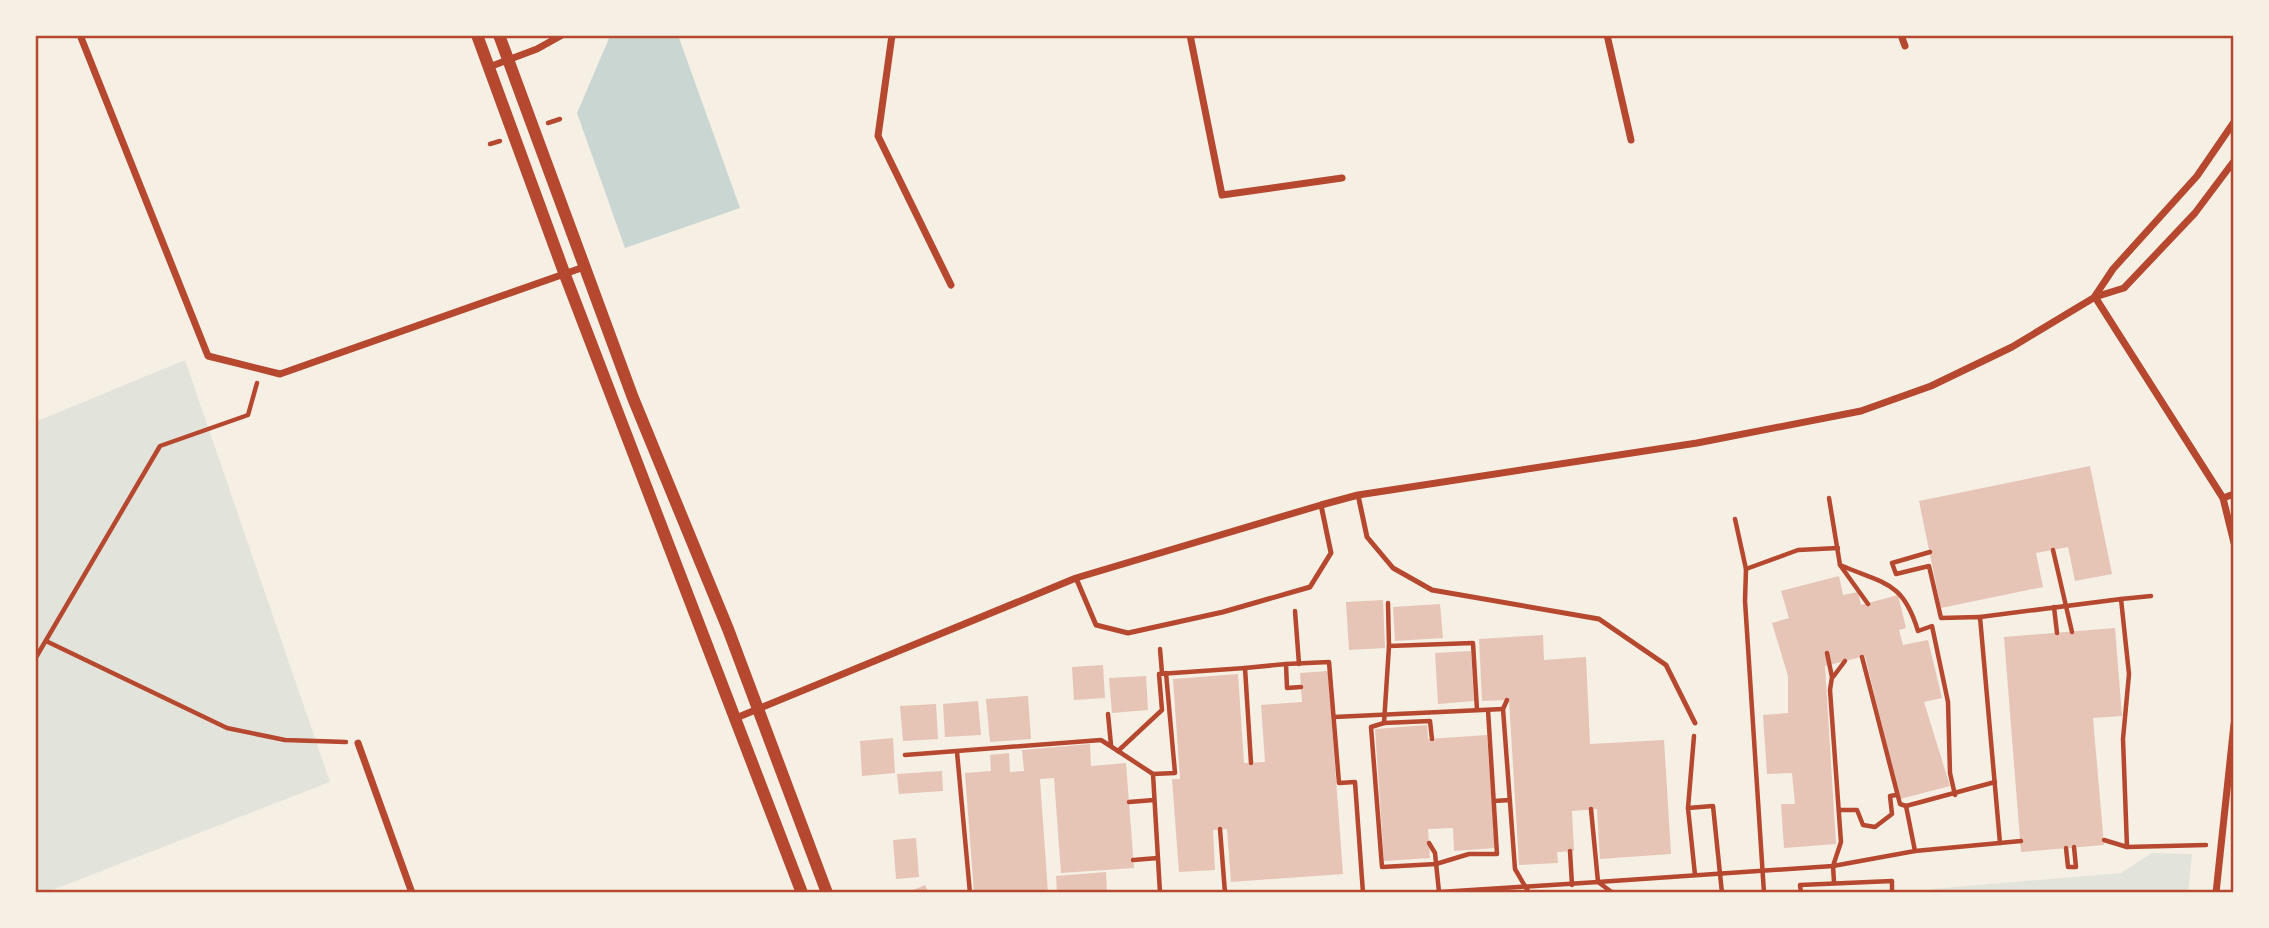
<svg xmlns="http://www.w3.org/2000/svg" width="2269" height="928" font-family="'Public Sans',sans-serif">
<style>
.green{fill:#e2e4dc}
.water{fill:#c9d6d2}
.building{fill:#e6c5b7}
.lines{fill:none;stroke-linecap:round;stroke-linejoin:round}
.path{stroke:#b5482f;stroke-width:4.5}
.service{stroke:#b5482f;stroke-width:5}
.minor{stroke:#b5482f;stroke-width:7}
.tertiary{stroke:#b5482f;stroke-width:12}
.neatline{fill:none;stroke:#b5482f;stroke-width:2.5}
</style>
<rect width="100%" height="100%" fill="#f6efe4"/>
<g class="green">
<path d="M 185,360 L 330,782 L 45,893 L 35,893 L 35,422 Z"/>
<path d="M 2152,853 L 2192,854 L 2188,893 L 1932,893 L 1931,889 L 2121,873 Z"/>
</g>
<path class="water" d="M 678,35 L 740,208 L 625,248 L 577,113 L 610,36 Z"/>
<g class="building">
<path d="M 2090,466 L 2112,574 L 2075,581 L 2068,547 L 2036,553 L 2043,587 L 1941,608 L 1919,501 Z"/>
<path d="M 1839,576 L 1843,595 L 1858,592 L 1861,605 L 1898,595 L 1906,628 L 1899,630 L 1903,645 L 1928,640 L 1942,698 L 1924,702 L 1950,786 L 1900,799 L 1865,656 L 1825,666 L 1836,844 L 1784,848 L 1781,804 L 1795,804 L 1792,773 L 1767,774 L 1763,715 L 1788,713 L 1788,676 L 1772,623 L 1789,618 L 1781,591 Z"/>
<path d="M 1383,600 L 1385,648 L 1349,650 L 1346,602 Z"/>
<path d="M 1440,604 L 1443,638 L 1395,641 L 1393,607 Z"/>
<path d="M 2115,628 L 2122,716 L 2093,718 L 2104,845 L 2021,852 L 2004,637 Z"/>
<path d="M 1543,635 L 1544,660 L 1586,657 L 1590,744 L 1664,740 L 1671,854 L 1600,859 L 1597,809 L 1572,811 L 1574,851 L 1557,852 L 1558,863 L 1519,865 L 1509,700 L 1482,701 L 1479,639 Z"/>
<path d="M 1471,651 L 1474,701 L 1438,704 L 1435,653 Z"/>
<path d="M 1103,665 L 1105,698 L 1074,700 L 1072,667 Z"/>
<path d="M 1328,671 L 1343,874 L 1231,882 L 1227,829 L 1213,830 L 1215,870 L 1179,872 L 1172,779 L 1180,779 L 1173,679 L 1238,674 L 1244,763 L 1265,762 L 1261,705 L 1302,702 L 1300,673 Z"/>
<path d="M 1146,676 L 1148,710 L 1112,713 L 1109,678 Z"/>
<path d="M 1028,696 L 1031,739 L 990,742 L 986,699 Z"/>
<path d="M 978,701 L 981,735 L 945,737 L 943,704 Z"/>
<path d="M 936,704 L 938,739 L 903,741 L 900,706 Z"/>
<path d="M 1427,725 L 1428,739 L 1487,735 L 1495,848 L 1454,851 L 1453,828 L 1428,829 L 1430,858 L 1384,861 L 1375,729 Z"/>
<path d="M 893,738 L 895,773 L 862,776 L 860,741 Z"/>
<path d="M 1090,744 L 1091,766 L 1126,763 L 1134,868 L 1061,873 L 1054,778 L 1040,779 L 1048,893 L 974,893 L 965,773 L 991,771 L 990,755 L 1009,753 L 1010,772 L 1024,771 L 1022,750 Z"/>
<path d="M 942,771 L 943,791 L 899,794 L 897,774 Z"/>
<path d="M 916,838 L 919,877 L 896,879 L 893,840 Z"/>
<path d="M 1106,872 L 1107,893 L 1057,893 L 1056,876 Z"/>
<path d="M 925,885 L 929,893 L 906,893 Z"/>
</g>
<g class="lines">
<g class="path">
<path d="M 548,123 L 560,119"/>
<path d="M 490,144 L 500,141"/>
<path d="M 1829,498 L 1840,565 L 1868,604"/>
<path d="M 1735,519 L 1746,569 L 1745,601 L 1764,893"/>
<path d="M 2053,550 L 2072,632"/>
<path d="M 1930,552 L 1892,563 L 1896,574 L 1929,566 L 1941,618 L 1980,617 L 2000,843"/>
<path d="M 1840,565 C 1884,584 1903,581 1918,631 L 1932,626 L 1948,702 L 1950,773 L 1955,795"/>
<path d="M 1746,569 L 1798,550 L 1838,548"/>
<path d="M 2121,599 L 2151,596"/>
<path d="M 1388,603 L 1389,646 L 1384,723 L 1371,727 L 1382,867 L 1436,864 L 1469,854 L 1497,854 L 1488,710"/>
<path d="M 2054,607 L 2057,633"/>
<path d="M 1295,611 L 1299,664"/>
<path d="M 1980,617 L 2121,599 L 2129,674 L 2123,739 L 2127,847"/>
<path d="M 46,641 L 227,728 L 285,740 L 346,742"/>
<path d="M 1389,646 L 1473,643 L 1477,710"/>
<path d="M 1160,649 L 1162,673"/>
<path d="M 1827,653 L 1832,677 L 1830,690 L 1841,842 L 1833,866 L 1834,882"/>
<path d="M 1862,657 L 1900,804 L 1906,806 L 1995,782"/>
<path d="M 35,659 L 160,446 L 248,415 L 257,383"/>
<path d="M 1245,668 L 1286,664"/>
<path d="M 1833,677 L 1845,661"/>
<path d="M 1301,687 L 1287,688 L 1286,664 L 1329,662 L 1339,783 L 1355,782 L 1363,893"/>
<path d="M 1507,700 L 1503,709 L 1515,869 L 1529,893"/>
<path d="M 1108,714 L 1111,745"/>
<path d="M 1334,717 L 1503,709"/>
<path d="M 1384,723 L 1430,721 L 1432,739"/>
<path d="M 957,752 L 970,893"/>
<path d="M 905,755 L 1101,740 L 1118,751"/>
<path d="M 1153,774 L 1118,751 L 1162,710 L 1159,674 L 1245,668 L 1251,763"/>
<path d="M 1494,801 L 1510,800"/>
<path d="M 1129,802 L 1154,800"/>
<path d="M 1906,806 L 1915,851"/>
<path d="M 1688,808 L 1694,736"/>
<path d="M 1591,809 L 1598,882 L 1833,866 L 1915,851 L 2021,841"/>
<path d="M 1839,810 L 1857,810 L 1863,825 L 1875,827 L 1892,814 L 1890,796 L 1896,795"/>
<path d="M 1220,829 L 1225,893"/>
<path d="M 2104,840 L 2127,847 L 2206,845"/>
<path d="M 1429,843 L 1435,853 L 1439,892"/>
<path d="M 2066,848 L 2068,867 L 2076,867 L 2074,847"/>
<path d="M 1570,851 L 1572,885"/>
<path d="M 1133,860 L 1158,858"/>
<path d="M 1695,875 L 1688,808 L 1713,806 L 1722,893"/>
<path d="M 1160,893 L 1153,774 L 1175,773 L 1166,673"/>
<path d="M 1424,893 L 1598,882 L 1613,893"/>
<path d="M 1801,893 L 1800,885 L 1892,881 L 1892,893"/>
</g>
<g class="service">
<path d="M 1358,495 L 1367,537 L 1393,568 L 1432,590 L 1599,619 L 1666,665 L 1695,723"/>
<path d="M 1076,578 L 1096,625 L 1128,633 L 1223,612 L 1310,587 L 1331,553 L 1321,505"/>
</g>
<g class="minor">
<path d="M 80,35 L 208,356 L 280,374 L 584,267"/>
<path d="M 892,35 L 878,136 L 951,285"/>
<path d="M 1190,35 L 1222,195 L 1342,178"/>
<path d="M 1607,35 L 1631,140"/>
<path d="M 1901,35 L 1905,46"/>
<path d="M 489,67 L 537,49 L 562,35"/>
<path d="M 2095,296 L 2113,269 L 2197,176 L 2234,122"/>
<path d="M 2095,297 L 2223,498 L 2234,543"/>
<path d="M 2223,498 L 2234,494"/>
<path d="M 736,718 L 1076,578 L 1321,505 L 1358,495 L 1697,443 L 1861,411 L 1931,386 L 2012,347 L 2095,297 L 2124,288 L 2195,213 L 2234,161"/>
<path d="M 358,743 L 412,893"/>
<path d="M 2216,893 L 2234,724"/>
</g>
<g class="tertiary">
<path d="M 477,35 L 565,275 L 802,893"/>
<path d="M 499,35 L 633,398 L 728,629 L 827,893"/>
</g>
</g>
<rect width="2269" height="928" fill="none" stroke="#f6efe4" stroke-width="74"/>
<rect x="37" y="37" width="2195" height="854" class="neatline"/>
</svg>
